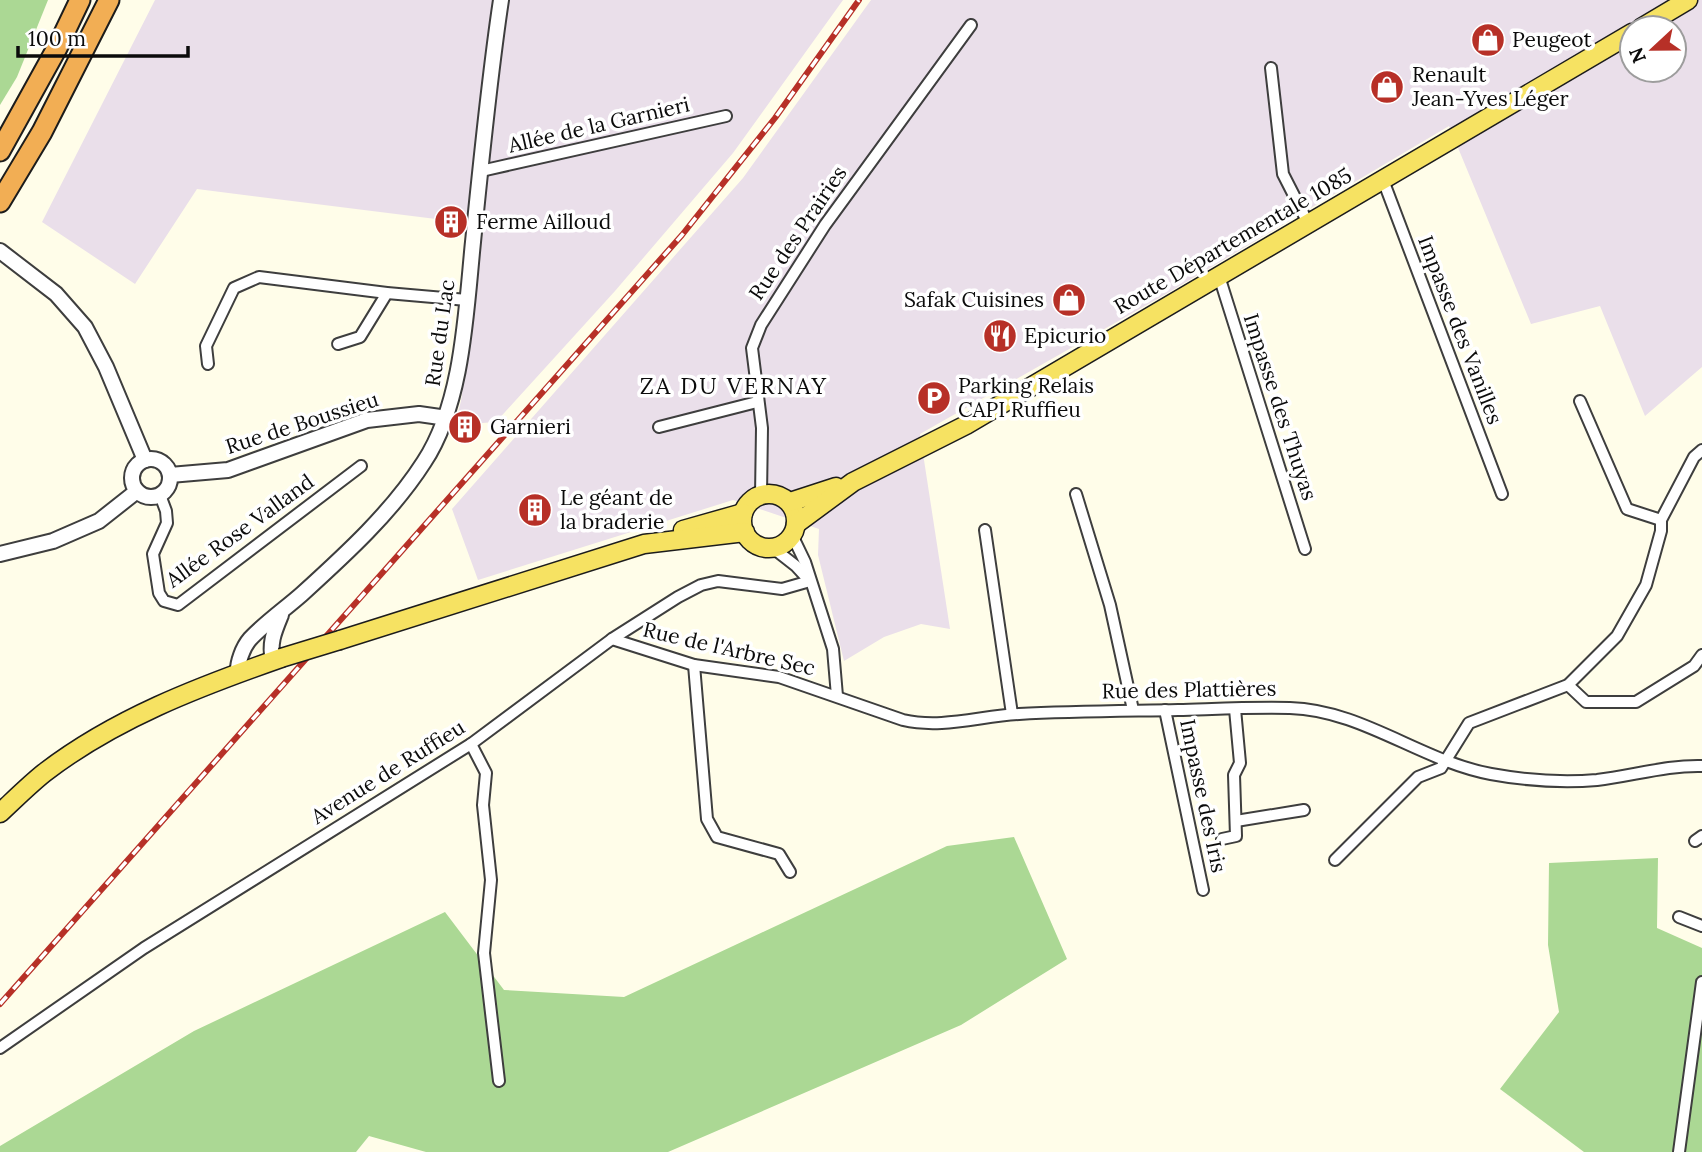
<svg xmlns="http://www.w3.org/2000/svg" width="1702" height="1152" font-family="Lora,serif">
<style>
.industrial{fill:#eadfea;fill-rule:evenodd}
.forest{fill:#abd894}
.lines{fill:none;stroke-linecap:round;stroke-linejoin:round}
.minor-casing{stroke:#3e3e3e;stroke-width:14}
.tertiary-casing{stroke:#3e3e3e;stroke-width:18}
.primary-casing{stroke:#1c1c1c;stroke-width:21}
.motorway-casing{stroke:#1c1c1c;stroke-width:23}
.minor{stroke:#fff;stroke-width:10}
.tertiary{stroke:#fff;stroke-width:14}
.primary{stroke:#f6e262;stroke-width:18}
.motorway{stroke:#f2ae54;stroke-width:19}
.rail-casing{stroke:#b73027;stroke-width:6}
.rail{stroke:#fff;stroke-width:3.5;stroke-dasharray:10;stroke-linecap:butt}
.primary-bridge-casing{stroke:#1c1c1c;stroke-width:21;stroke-linecap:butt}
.primary-bridge{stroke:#f6e262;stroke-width:18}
.labels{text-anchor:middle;stroke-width:7;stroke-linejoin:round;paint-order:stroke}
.poi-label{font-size:21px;fill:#0b0b0b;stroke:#fff;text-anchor:start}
.street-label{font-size:21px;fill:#0b0b0b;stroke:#fff}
.neighbourhood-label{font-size:23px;letter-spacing:2px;fill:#0b0b0b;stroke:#fff}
</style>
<rect width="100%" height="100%" fill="#fffde9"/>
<g class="industrial">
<path d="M 155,0 L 843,0 L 733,153 L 615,291 L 496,422 L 455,425 L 461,401 L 484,225 L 197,189 L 135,284 L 42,222 Z"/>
<path d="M 871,0 L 1702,0 L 1702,367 L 1645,416 L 1600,306 L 1531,324 L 1449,126 L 1166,294 L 920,434 L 950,629 L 921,624 L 884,637 L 844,661 L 818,555 L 819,529 L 733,500 L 478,580 L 452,509 L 743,178 ZM 1632,28 L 1674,28 L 1674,70 L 1632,70 Z"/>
</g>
<g class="forest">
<path d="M 0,0 L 48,0 L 17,77 L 0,105 Z"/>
<path d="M 1014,837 L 1067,959 L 961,1025 L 668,1152 L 426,1152 L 369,1136 L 356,1152 L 0,1152 L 0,1146 L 194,1031 L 445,912 L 504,990 L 624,997 L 947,846 Z"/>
<path d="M 1658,858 L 1657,928 L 1702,948 L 1702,1152 L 1584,1152 L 1500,1089 L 1559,1012 L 1548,945 L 1549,863 Z"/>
</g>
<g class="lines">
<g class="minor-casing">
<g id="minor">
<path d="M 1271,68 L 1283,174 L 1308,223"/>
<path d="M 481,171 L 726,116"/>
<path d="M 1383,180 L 1502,494"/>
<path d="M 1219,276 L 1305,549"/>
<path d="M 338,344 L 360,337 L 387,293"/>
<path d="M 208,364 L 206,346 L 234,288 L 259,277 L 387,293 L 467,300"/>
<path d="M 1580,401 L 1627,509 L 1661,520"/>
<path d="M 659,427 L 757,402"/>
<path d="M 1076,494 L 1110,605 L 1133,710"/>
<path d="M 160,495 L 166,511 L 167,523 L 153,554 L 159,593 L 164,601 L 178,605 L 361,466"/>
<path d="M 761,495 L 762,428 L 752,348 L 761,325 L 825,225 L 971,25"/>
<path d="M 985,530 L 1012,714"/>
<path d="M 792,535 L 805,562 L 833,649 L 837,696"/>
<path d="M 773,548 L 796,566 L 808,579"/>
<path d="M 612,639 L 694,665 L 779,677 L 903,720 C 942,729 980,716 1019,714 C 1072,711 1125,711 1178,710 C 1215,709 1253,707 1290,708 C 1362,710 1421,761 1491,774 C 1524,780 1563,783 1597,780 C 1632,776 1667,765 1702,766"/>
<path d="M 694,665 L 707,819 L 717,837 L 779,854 L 790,872"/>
<path d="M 1568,685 L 1586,702 L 1636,702 L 1694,666 L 1702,655"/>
<path d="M 1165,710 L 1203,890"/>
<path d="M 471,744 L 486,773 L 483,805 L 491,880 L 484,953 L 499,1081"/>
<path d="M 1236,821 L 1304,810"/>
<path d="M 1222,839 L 1236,836 L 1234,775 L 1240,763 L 1235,709"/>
<path d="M 1695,841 L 1702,836"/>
<path d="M 1335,860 L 1418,777 L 1441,768 L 1469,723 L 1568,685 L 1617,636 L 1646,585 L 1661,531 L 1661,520 L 1694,457 L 1702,450"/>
<path d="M 1679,917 L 1702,926"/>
<path d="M 0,1048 L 144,948 L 471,744 L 612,639 L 678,597 L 701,585 L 718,581 L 782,589 L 810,581"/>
<path d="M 1679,1152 L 1702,982"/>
</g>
</g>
<g class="tertiary-casing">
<g id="tertiary">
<path d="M 0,251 L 56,294 L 85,327 L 106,367 L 145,460"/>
<circle cx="151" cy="478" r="19"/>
<path d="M 170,475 L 228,470 L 367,420 L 419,414 L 447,418"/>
<path d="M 0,554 L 53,541 L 99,521 L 137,491"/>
<path d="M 273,661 C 269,643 274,632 281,615"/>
<path d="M 238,673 C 237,663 243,647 250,639 C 265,623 285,609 302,594 C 346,554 392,512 424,462 C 463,403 466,311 473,242 C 481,162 489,80 501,0"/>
</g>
</g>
<g class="primary-casing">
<g id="primary">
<path d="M 1641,28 L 1688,0"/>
<circle cx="769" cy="521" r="27"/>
<path d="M 790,502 L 836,487"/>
<path d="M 796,524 L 853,482 L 966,425 L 1632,33"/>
<path d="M 683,530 L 743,513"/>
<path d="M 340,640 L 644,544 L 745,532"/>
<path d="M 0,813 C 14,800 29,785 44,773 C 114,719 198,687 281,658"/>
</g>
</g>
<g class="motorway-casing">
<g id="motorway">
<path d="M 0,151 L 57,48 L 80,0"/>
<path d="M 0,202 L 42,132 L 109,0"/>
</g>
</g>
<use href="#minor" class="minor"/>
<use href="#tertiary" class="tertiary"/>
<use href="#primary" class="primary"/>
<use href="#motorway" class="motorway"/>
<g class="rail-casing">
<path id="rail" d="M 0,1004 L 682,235 L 775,118 L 859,0"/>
</g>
<use href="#rail" class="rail"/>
<g class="primary-bridge-casing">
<path id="primary-bridge" d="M 281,658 L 340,640"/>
</g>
<use href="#primary-bridge" class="primary-bridge"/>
</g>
<defs>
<g id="shop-disc" transform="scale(1.75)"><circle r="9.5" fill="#b73027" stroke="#fff"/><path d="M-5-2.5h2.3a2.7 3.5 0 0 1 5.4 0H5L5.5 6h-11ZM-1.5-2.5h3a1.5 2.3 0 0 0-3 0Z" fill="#fff"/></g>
<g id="building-disc" transform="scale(1.75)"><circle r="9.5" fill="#b73027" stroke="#fff"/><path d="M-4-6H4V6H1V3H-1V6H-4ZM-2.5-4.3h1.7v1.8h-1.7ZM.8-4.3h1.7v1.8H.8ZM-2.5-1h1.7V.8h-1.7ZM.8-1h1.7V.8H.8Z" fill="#fff"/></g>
<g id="restaurant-disc" transform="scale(1.75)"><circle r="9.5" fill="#b73027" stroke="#fff"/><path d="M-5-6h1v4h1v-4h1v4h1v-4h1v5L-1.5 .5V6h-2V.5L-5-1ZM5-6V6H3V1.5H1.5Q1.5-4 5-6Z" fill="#fff"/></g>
<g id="parking-disc" transform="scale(1.75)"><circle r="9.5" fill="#b73027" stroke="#fff"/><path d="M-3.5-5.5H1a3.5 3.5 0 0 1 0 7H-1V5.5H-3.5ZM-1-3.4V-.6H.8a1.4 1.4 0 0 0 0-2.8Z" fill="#fff"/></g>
</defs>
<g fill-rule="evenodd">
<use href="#shop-disc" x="1488" y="40"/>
<use href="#shop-disc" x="1387" y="87"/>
<use href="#building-disc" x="451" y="222"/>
<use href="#shop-disc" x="1069" y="300"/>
<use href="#restaurant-disc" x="1000" y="336"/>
<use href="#parking-disc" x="934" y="398"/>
<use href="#building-disc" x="465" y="427"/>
<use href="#building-disc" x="535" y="510"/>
</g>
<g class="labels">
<g class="poi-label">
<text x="1512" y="47">Peugeot</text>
<text x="1412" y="82">Renault<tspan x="1412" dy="24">Jean-Yves Léger</tspan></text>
<text x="476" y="229">Ferme Ailloud</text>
<text x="1044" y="307" text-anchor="end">Safak Cuisines</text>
<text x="1024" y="343">Epicurio</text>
<text x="958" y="393">Parking Relais<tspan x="958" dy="24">CAPI Ruffieu</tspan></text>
<text x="490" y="434">Garnieri</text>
<text x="560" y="505">Le géant de<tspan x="560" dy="24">la braderie</tspan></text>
</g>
<g class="street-label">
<text transform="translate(599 125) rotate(-13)" y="7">Allée de la Garnieri</text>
<text transform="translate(798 233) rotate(-56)" y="7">Rue des Prairies</text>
<text transform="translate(1233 241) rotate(-30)" y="7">Route Départementale 1085</text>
<text transform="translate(1460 330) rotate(69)" y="7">Impasse des Vanilles</text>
<text transform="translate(440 333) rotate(-82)" y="7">Rue du Lac</text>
<text transform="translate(1280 407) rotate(72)" y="7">Impasse des Thuyas</text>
<text transform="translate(302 423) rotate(-18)" y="7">Rue de Boussieu</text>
<text transform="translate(240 531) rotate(-36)" y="7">Allée Rose Valland</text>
<text transform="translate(729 649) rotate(13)" y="7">Rue de l'Arbre Sec</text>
<text transform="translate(1189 690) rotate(-1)" y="7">Rue des Plattières</text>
<text transform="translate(388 772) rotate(-32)" y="7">Avenue de Ruffieu</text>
<text transform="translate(1203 796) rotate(78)" y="7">Impasse des Iris</text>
</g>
<g class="neighbourhood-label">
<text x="734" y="394">ZA DU VERNAY</text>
</g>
</g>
<g transform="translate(1653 49) rotate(248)"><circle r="33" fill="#ffffff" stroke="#9d9d9d" stroke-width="2"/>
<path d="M0-5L12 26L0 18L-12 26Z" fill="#b73027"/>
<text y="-10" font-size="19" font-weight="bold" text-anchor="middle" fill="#0b0b0b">N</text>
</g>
<path d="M18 46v10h170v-10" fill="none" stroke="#0b0b0b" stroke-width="3.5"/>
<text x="28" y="46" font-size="21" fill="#0b0b0b" stroke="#ffffff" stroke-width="5" paint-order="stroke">100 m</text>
</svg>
